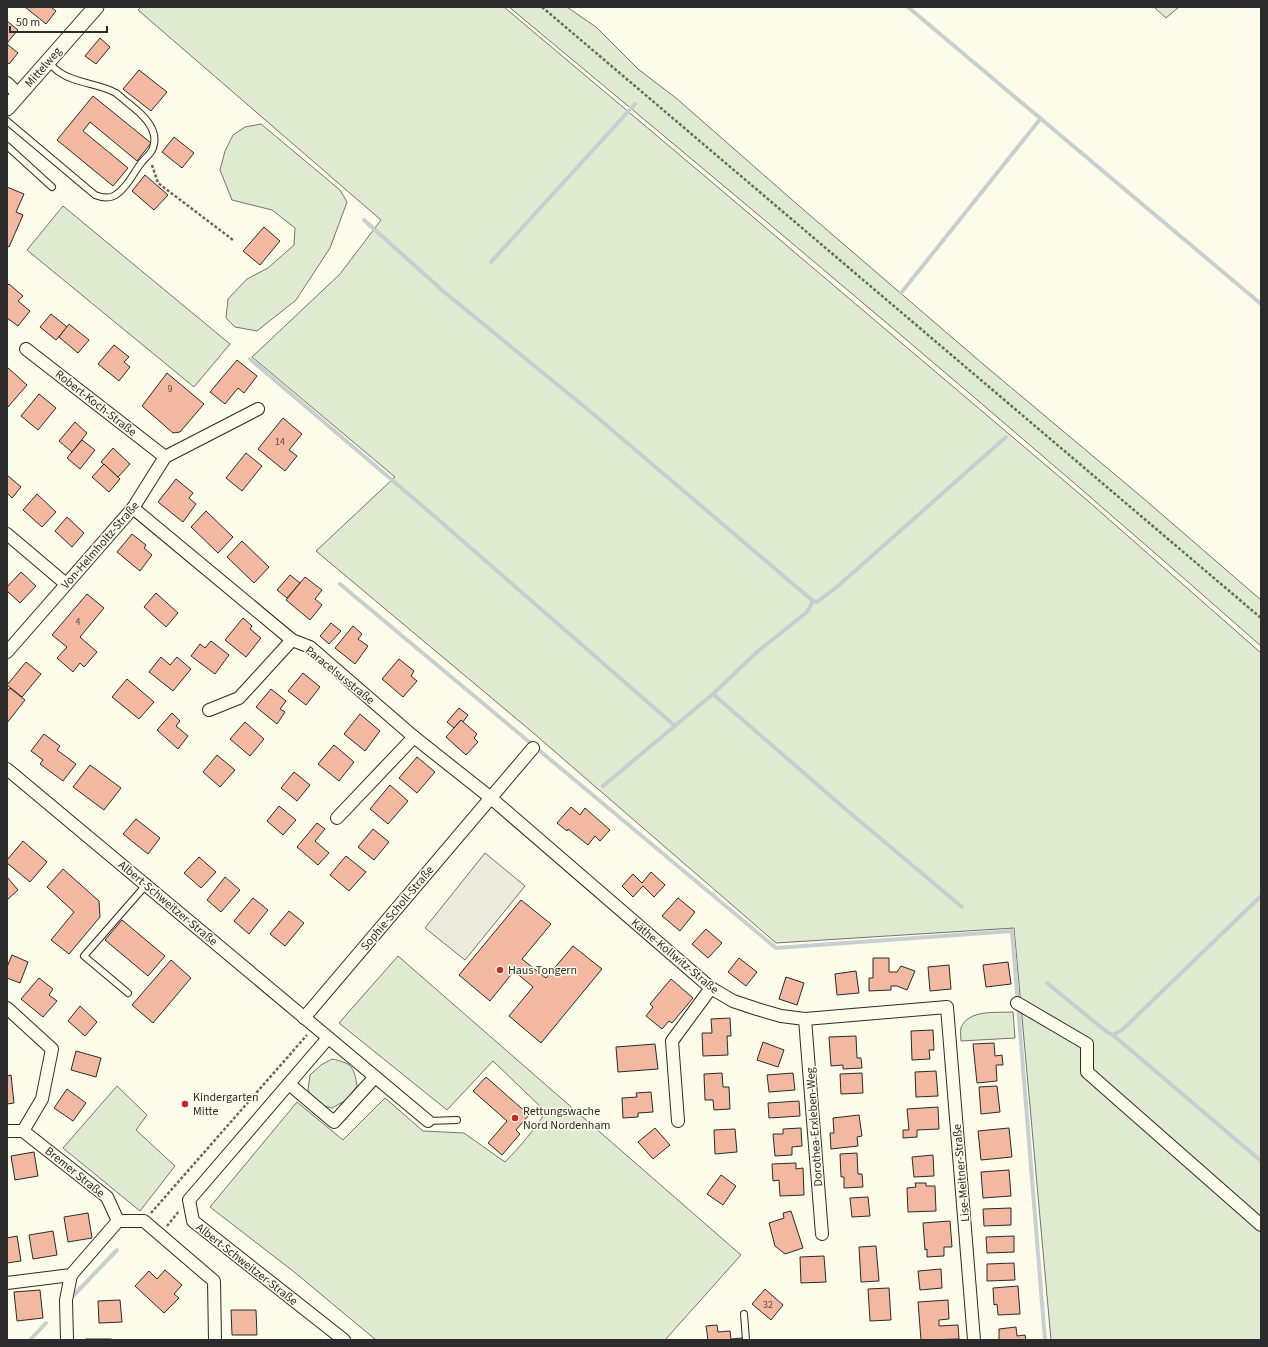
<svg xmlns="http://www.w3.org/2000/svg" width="1268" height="1347" font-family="'Source Sans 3',sans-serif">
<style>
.green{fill:#deebd1;stroke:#74746e}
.parking{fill:#eceadb;stroke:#74746e}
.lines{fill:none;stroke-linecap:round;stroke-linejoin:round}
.stream{stroke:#c7d0d0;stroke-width:4}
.building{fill:#f2b8a0;stroke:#2b2b2b}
.service-casing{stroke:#2b2b2b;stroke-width:8}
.minor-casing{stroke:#2b2b2b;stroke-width:14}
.tertiary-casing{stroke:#2b2b2b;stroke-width:17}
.path{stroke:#6a6964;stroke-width:2.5;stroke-dasharray:3 2;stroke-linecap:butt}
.service{stroke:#fdfbea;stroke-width:6}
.minor{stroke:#fdfbea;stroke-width:12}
.tertiary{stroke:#fdfbea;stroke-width:15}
.poi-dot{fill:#c62828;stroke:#fdfbea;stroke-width:1.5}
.labels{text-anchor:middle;stroke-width:3;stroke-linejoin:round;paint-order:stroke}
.number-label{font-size:10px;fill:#5d4e48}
.street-label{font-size:12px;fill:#2b2b2b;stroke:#fdfbea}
.poi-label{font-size:12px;fill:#2b2b2b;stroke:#fdfbea;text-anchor:start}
</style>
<rect width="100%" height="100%" fill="#fdfbea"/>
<g class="green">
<path d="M 141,7 L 504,7 L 707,178 L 1088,501 L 1261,653 L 1261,1340 L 1051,1340 L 1014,928 L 776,943 L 531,731 L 316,551 L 395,477 L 252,357 L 340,274 L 381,220 L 138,10 Z"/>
<path d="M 509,7 L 567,7 L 596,27 L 638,69 L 676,98 L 798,205 L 983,364 L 1143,498 L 1261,600 L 1261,646 C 1014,428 762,217 509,7 Z"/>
<path d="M 1154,7 L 1179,7 L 1166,18 Z"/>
<path d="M 261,124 L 340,190 L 347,202 L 330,248 L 296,300 L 257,331 L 235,327 L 226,318 L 228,299 L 247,279 L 268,268 L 294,245 L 295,228 L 272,210 L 232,200 L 220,170 L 225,151 L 233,135 L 245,127 Z"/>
<path d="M 63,206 L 230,344 L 194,387 L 27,250 Z"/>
<path d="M 398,956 L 741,1255 L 665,1340 L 376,1340 L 293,1271 L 210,1207 L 297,1102 L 343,1140 L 385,1098 L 423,1131 L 464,1133 L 505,1162 C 520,1147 534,1130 546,1112 L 493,1061 L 447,1110 L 339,1023 Z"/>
<path d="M 1013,1012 L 1015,1038 L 961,1041 C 961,1037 960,1032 961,1028 C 968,1009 997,1013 1013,1012 Z"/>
<path d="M 332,1059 C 351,1063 354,1066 357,1086 L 348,1099 L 332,1108 L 317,1104 L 308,1090 L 310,1075 L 321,1065 Z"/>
<path d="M 117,1086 L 147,1115 L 136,1130 L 175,1166 L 140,1211 L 63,1148 Z"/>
</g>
<path class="parking" d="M 485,853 L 525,886 L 465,960 L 425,928 Z"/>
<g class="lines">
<g class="stream">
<path d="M 908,7 L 1261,304"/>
<path d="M 364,220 L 443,291 L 592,413 L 813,601 L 817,602 L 838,586 L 1006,437"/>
<path d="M 491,262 L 635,104"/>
<path d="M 901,293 L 1041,118"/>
<path d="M 250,359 L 433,515 L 675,726"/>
<path d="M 340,584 L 776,948 L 1012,931 L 1045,1340"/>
<path d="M 713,694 L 843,807 L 962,907"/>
<path d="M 603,786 L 713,694 L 757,652 L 807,612 L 813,601"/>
<path d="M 1047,983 L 1107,1032 L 1113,1035 L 1122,1030 L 1261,896"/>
<path d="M 1113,1035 L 1261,1161"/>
<path d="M 73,1296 L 117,1250"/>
<path d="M 30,1340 L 46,1323"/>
</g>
</g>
<g class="building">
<path d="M 25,7 L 51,7 L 56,11 L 46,24 Z"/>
<path d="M 7,21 L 18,30 L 7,43 Z"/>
<path d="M 100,38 L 110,47 L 96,64 L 85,56 Z"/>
<path d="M 7,44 L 18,53 L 9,64 L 7,62 Z"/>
<path d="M 139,70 L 167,92 L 151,111 L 123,89 Z"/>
<path d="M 93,96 L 151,143 L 137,161 L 90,122 L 83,131 L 128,168 L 113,186 L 57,140 Z"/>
<path d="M 174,137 L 194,153 L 182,168 L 162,152 Z"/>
<path d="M 145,175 L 168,195 L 154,210 L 132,191 Z"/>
<path d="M 7,187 L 24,194 L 16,212 L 23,215 L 9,247 L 7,246 Z"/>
<path d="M 264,227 L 280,241 L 260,265 L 243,251 Z"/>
<path d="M 9,284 L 23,296 L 18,301 L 30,311 L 18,326 L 7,318 L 7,286 Z"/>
<path d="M 51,314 L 67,327 L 56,340 L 40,327 Z"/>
<path d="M 69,324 L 89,340 L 78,353 L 59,337 Z"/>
<path d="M 114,345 L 129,357 L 124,362 L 130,367 L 119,381 L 98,364 Z"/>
<path d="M 237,360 L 257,376 L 244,393 L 238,388 L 225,404 L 210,392 Z"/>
<path d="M 7,367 L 27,385 L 8,407 L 7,406 Z"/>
<path d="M 167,373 L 204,404 L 180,432 L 173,433 L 142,406 Z"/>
<path d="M 39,394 L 56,408 L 38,430 L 21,416 Z"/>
<path d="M 283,418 L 302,434 L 289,450 L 297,456 L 285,471 L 258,449 Z"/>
<path d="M 75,422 L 87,433 L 72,452 L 59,441 Z"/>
<path d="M 82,440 L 95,450 L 80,469 L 67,458 Z"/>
<path d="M 113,448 L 130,464 L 118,477 L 101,462 Z"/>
<path d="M 246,453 L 262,466 L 242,491 L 226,478 Z"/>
<path d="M 104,464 L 120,479 L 109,492 L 92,477 Z"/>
<path d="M 7,475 L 21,487 L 12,498 L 7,493 Z"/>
<path d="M 176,479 L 193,493 L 189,498 L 196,504 L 183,522 L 158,502 Z"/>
<path d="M 37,494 L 56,512 L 42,527 L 23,510 Z"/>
<path d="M 206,511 L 233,537 L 218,553 L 191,527 Z"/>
<path d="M 67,517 L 84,533 L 72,547 L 55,531 Z"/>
<path d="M 132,534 L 146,545 L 144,548 L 152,555 L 140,571 L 117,552 Z"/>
<path d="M 242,541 L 269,567 L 254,583 L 227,557 Z"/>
<path d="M 21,572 L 36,586 L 20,603 L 7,591 L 7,587 Z"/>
<path d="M 290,575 L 300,583 L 287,598 L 277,590 Z"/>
<path d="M 305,577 L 322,590 L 315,599 L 322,605 L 310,620 L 286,600 Z"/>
<path d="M 156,593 L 178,613 L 166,627 L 144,607 Z"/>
<path d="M 87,594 L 104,608 L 80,637 L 97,652 L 84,667 L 80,663 L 73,672 L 57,658 L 67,647 L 52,635 Z"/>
<path d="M 243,618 L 252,626 L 250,629 L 261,638 L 246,657 L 225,640 Z"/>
<path d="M 331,623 L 341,631 L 329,644 L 320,636 Z"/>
<path d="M 353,626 L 362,634 L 358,639 L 368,646 L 355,664 L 335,648 Z"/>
<path d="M 211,641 L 229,655 L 215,674 L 191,656 L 200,644 L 205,648 Z"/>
<path d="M 161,657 L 170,665 L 177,657 L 191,669 L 173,691 L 149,672 Z"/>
<path d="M 399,659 L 414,671 L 411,676 L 417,681 L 403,697 L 382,679 Z"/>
<path d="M 26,662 L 41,674 L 22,697 L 7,685 Z"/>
<path d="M 303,673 L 320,687 L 306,705 L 288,691 Z"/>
<path d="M 127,679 L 154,702 L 139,719 L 112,697 Z"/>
<path d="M 10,688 L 25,700 L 7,723 L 7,692 Z"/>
<path d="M 271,689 L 286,701 L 280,709 L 285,712 L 277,724 L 256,707 Z"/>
<path d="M 459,708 L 468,715 L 463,722 L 461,720 L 454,728 L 447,722 Z"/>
<path d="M 172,713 L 180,721 L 176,726 L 188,736 L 178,749 L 157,730 Z"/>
<path d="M 360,714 L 380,731 L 365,751 L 344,734 Z"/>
<path d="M 461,720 L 477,734 L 474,738 L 478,742 L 466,755 L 446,737 Z"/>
<path d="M 245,722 L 264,739 L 250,756 L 230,739 Z"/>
<path d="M 44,734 L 60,746 L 57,750 L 76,764 L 63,781 L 40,764 L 43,760 L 31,751 Z"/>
<path d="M 334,745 L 354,762 L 339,781 L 318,764 Z"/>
<path d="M 217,755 L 235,770 L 220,787 L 203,772 Z"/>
<path d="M 417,757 L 435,772 L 417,793 L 399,778 Z"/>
<path d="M 90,765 L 121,788 L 104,810 L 73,787 Z"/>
<path d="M 294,772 L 310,785 L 297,801 L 281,788 Z"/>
<path d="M 390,785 L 408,801 L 388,824 L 370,809 Z"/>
<path d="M 279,806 L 296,820 L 283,835 L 267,821 Z"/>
<path d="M 571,807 L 580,815 L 585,808 L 610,830 L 600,841 L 595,836 L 588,845 L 568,829 L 567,831 L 557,823 Z"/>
<path d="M 136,819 L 160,838 L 148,854 L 123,834 Z"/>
<path d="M 317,823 L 325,829 L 315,841 L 329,853 L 318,865 L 297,847 Z"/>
<path d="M 373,829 L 389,842 L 374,860 L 358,847 Z"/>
<path d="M 23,841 L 47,862 L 30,882 L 7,863 L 7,860 Z"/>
<path d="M 346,856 L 366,872 L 349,891 L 330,875 Z"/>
<path d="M 199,857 L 216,872 L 201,888 L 184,873 Z"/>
<path d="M 63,869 L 99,901 L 100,917 L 69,954 L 51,940 L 74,912 L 47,887 Z"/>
<path d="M 651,872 L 665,885 L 654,897 L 643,886 L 633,897 L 622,886 L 633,874 L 642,883 Z"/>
<path d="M 7,877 L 18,890 L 7,900 Z"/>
<path d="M 225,877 L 240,890 L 221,912 L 207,900 Z"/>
<path d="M 253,898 L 268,910 L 249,934 L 234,921 Z"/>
<path d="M 678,898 L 695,912 L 680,931 L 662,916 Z"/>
<path d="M 521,900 L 551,924 L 522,959 L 546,978 L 573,946 L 602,969 L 541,1043 L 509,1016 L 533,987 L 514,971 L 490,1001 L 459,975 Z"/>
<path d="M 289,911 L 304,923 L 285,946 L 270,934 Z"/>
<path d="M 122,920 L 165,956 L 148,976 L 105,940 Z"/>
<path d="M 706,929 L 722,943 L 708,958 L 692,944 Z"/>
<path d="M 12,955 L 28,962 L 20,983 L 7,978 L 7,967 Z"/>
<path d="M 739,958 L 757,972 L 746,986 L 728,972 Z"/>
<path d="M 873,958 L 889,958 L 889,972 L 897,972 L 901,966 L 915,971 L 907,990 L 897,986 L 891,986 L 891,990 L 869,991 L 869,978 L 873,978 Z"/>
<path d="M 171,960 L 191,978 L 153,1023 L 132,1005 Z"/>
<path d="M 1008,962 L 1011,984 L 986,987 L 983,965 Z"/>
<path d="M 949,965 L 951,989 L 930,991 L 928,967 Z"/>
<path d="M 856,971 L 859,993 L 837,995 L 835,974 Z"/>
<path d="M 786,977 L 804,983 L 797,1005 L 779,999 Z"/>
<path d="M 39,978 L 53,989 L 49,995 L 57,1001 L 43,1017 L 21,999 Z"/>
<path d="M 671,979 L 693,998 L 672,1023 L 669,1021 L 662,1029 L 646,1016 L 653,1007 L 650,1004 Z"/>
<path d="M 80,1006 L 97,1022 L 85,1036 L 68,1021 Z"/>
<path d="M 730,1018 L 731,1036 L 727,1036 L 728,1055 L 703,1056 L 702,1033 L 712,1033 L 711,1019 Z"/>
<path d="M 933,1030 L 934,1050 L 929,1050 L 930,1059 L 912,1060 L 911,1031 Z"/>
<path d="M 856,1036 L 857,1058 L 861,1058 L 862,1068 L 843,1069 L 843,1065 L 831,1066 L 829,1037 Z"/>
<path d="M 763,1042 L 784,1050 L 778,1067 L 757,1060 Z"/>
<path d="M 994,1043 L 995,1056 L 1002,1055 L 1003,1065 L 996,1065 L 997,1081 L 977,1083 L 973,1044 Z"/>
<path d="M 655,1044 L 658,1069 L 618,1072 L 616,1047 Z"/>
<path d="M 76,1051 L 101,1058 L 96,1077 L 71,1070 Z"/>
<path d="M 936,1071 L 938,1096 L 916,1097 L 915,1072 Z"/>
<path d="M 722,1073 L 723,1087 L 729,1087 L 730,1109 L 714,1110 L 713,1100 L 705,1100 L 704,1074 Z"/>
<path d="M 793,1073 L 795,1090 L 769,1092 L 767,1075 Z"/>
<path d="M 862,1073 L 863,1093 L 841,1094 L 840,1074 Z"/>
<path d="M 11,1075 L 14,1103 L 7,1104 L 7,1076 Z"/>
<path d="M 486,1077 L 529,1115 L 516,1130 L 520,1134 L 502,1155 L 488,1143 L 507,1121 L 473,1091 Z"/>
<path d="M 997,1086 L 1000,1112 L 981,1114 L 979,1087 Z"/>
<path d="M 67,1089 L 86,1103 L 73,1121 L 54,1108 Z"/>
<path d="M 651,1092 L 653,1112 L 638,1113 L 638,1117 L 623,1118 L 622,1098 L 637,1097 L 636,1093 Z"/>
<path d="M 799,1101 L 800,1116 L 769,1118 L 768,1103 Z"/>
<path d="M 938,1107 L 939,1129 L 917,1130 L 917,1137 L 903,1138 L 903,1130 L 909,1130 L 907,1109 Z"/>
<path d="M 859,1115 L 862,1136 L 857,1137 L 858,1146 L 831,1149 L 830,1133 L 834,1133 L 833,1118 Z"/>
<path d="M 655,1128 L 670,1145 L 653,1159 L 638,1142 Z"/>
<path d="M 801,1128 L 802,1146 L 792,1147 L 792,1155 L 775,1156 L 773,1134 L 783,1134 L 783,1129 Z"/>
<path d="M 1009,1128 L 1012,1157 L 981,1160 L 978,1131 Z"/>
<path d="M 735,1129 L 737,1152 L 715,1154 L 714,1130 Z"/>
<path d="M 34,1152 L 38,1176 L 15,1180 L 11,1156 Z"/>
<path d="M 857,1153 L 858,1174 L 862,1174 L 863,1187 L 844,1188 L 844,1177 L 841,1177 L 840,1154 Z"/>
<path d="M 933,1155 L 934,1176 L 914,1177 L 912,1157 Z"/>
<path d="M 796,1163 L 796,1169 L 803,1168 L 804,1195 L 780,1196 L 779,1180 L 773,1181 L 772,1164 Z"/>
<path d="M 1009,1170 L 1011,1196 L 983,1198 L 981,1172 Z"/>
<path d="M 721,1175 L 736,1186 L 723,1205 L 707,1194 Z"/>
<path d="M 915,1183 L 926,1183 L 926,1186 L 935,1186 L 936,1211 L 908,1212 L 907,1188 L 916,1187 Z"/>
<path d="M 868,1197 L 870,1216 L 852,1217 L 850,1198 Z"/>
<path d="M 1011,1208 L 1011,1225 L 984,1226 L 983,1209 Z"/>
<path d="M 791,1211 L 803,1248 L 785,1254 L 775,1246 L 769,1223 L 784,1218 L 783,1213 Z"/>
<path d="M 88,1213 L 92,1238 L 68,1242 L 64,1217 Z"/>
<path d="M 950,1221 L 952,1247 L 944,1247 L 944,1256 L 927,1257 L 927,1249 L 925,1250 L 923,1223 Z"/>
<path d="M 53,1231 L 57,1255 L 33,1259 L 29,1235 Z"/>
<path d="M 17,1236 L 21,1261 L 7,1263 L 7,1238 Z"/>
<path d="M 1014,1236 L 1014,1252 L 987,1253 L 986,1237 Z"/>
<path d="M 876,1246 L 879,1281 L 861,1282 L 859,1247 Z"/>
<path d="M 824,1256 L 826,1282 L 801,1283 L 800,1257 Z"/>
<path d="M 1014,1263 L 1015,1280 L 987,1281 L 987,1264 Z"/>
<path d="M 941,1269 L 942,1288 L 920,1290 L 918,1271 Z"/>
<path d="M 165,1270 L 182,1285 L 174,1294 L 179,1298 L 164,1313 L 135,1286 L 149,1271 L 157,1279 Z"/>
<path d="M 1018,1286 L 1020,1314 L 998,1315 L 997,1304 L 994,1305 L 993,1288 Z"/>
<path d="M 889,1288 L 891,1320 L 870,1321 L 868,1289 Z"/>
<path d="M 765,1289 L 783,1305 L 771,1320 L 752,1304 Z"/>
<path d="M 40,1290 L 43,1318 L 17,1321 L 14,1292 Z"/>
<path d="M 120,1300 L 122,1322 L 99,1323 L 98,1301 Z"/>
<path d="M 948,1300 L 949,1319 L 939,1320 L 939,1326 L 958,1325 L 959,1339 L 921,1340 L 918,1302 Z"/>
<path d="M 231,1310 L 256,1310 L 257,1335 L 232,1335 Z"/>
<path d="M 717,1325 L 718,1332 L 730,1331 L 731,1339 L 742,1338 L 742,1340 L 708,1340 L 706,1326 Z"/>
<path d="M 1016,1327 L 1017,1336 L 1025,1335 L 1026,1340 L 999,1340 L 999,1329 Z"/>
<rect x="86" y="1339" width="25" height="1"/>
</g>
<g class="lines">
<g class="service-casing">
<g id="service">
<path d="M 7,121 L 95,195 C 110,201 117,196 126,185 C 132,178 136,169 142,162 C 146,157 151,154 153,148 C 160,129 141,113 128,103 C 124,100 120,96 116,93 C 99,83 76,84 59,72 C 55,69 51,65 47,62"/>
<path d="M 7,146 L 52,187"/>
<path d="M 128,993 L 84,956 L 146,885"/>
<path d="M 428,1121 L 457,1120"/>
<path d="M 744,1314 L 746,1340"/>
</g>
</g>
<g class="minor-casing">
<g id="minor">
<path d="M 7,83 L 19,95"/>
<path d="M 26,349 L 165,457"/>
<path d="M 133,508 L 292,640 L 310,647 L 414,737 L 491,798 L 711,988 L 733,1001 L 757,1009 L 781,1016 L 805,1019 L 947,1007 L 974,1340"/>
<path d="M 7,534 L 66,584"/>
<path d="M 7,652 L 133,508 L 165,457 L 258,409"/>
<path d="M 209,710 L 239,698 L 292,640"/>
<path d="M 7,769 L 428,1121"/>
<path d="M 337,818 L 414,737"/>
<path d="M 1017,1003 L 1087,1044 L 1087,1072 L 1261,1225"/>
<path d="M 7,1008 L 52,1049 L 42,1099 L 23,1131"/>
<path d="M 304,1018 L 533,748"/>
<path d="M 805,1019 L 822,1234"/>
<path d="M 328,1038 L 189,1200 L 193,1221 L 344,1340"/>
<path d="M 289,1084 L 334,1122 L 375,1077"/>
<path d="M 678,1121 L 672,1041 L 711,988"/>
<path d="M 7,1131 L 23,1131 L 107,1197 L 118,1221"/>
<path d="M 118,1221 L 144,1221 L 214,1281 L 215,1340"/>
<path d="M 7,1283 L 71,1275 L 118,1221"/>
<path d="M 67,1340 L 66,1300 L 71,1275"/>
</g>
</g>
<g class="tertiary-casing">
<path id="tertiary" d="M 7,108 L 96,7"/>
</g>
<g class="path">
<path d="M 542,7 L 1261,618"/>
<path d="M 152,165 L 158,183 L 233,240"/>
<path d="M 151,1213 L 307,1035"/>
<path d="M 167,1226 L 179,1211"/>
</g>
<use href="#service" class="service"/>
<use href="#minor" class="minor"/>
<use href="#tertiary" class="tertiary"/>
</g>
<g class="poi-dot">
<circle cx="500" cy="970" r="4"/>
<circle cx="185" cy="1104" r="4"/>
<circle cx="515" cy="1118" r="4"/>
</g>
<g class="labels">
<g class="number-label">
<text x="170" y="392">9</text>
<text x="280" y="445">14</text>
<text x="78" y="625">4</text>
<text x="768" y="1308">32</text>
</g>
<g class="street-label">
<text transform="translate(43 67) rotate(-49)" y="4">Mittelweg</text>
<text transform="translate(96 403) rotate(38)" y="4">Robert-Koch-Straße</text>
<text transform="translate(100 545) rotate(-49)" y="4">Von-Helmholtz-Straße</text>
<text transform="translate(340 675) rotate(39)" y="4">Paracelsusstraße</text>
<text transform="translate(168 903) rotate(40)" y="4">Albert-Schweitzer-Straße</text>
<text transform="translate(397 908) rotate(-50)" y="4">Sophie-Scholl-Straße</text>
<text transform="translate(675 956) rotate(40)" y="4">Käthe-Kollwitz-Straße</text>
<text transform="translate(814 1127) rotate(-94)" y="4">Dorothea-Erxleben-Weg</text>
<text transform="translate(75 1172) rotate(39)" y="4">Bremer Straße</text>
<text transform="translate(961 1173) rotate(-95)" y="4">Lise-Meitner-Straße</text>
<text transform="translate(247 1264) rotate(38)" y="4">Albert-Schweitzer-Straße</text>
</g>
<g class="poi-label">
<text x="508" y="974">Haus Tongern</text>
<text x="193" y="1101">Kindergarten<tspan x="193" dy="14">Mitte</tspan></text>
<text x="523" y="1115">Rettungswache<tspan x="523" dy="14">Nord Nordenham</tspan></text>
</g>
</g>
<rect width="1268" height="1347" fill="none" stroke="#2b2b2b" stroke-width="16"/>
<path d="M10 26v6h97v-6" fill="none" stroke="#2b2b2b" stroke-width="2"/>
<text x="16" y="26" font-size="12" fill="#2b2b2b" stroke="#fdfbea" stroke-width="3" paint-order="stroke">50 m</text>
</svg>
